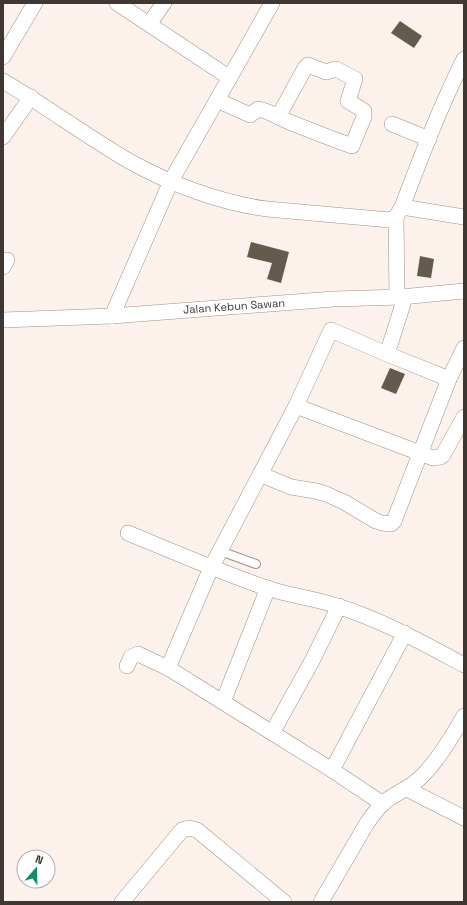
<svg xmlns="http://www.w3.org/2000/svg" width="467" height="905" font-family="'Space Grotesk',sans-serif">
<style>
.building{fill:#655a4e}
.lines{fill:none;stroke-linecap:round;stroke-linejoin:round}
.service-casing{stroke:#a08f88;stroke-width:10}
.minor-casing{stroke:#a08f88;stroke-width:16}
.service{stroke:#fff;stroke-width:8}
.minor{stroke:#fff;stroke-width:15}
.labels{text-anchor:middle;stroke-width:4;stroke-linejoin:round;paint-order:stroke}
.street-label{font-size:11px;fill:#3e3734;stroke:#fff}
</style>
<rect width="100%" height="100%" fill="#fdf1ec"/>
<g class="building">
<path d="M 400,21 L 422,36 L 414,48 L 391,33 Z"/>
<path d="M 251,242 L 289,252 L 281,283 L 267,279 L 272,263 L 247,257 Z"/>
<path d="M 420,256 L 434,259 L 431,278 L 417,276 Z"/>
<path d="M 390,368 L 405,374 L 396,394 L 381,388 Z"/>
</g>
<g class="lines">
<g class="service-casing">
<path id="service" d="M 220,551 L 256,564"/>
</g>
<g class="minor-casing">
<g id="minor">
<path d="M 117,3 L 230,78"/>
<path d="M 149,24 L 164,3"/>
<path d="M 3,57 L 35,3"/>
<path d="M 3,81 C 46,106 86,136 129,161 C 170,184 221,203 267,209 L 390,220 L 396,217 L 402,207 C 421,157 440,107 464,59"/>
<path d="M 217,100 L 250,115 L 258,109 C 267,110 278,117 287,121 C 309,130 330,138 352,146 L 364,117 L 364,111 L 348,101 L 355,79 L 336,69 L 326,72 L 308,65 L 305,68 L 278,117"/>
<path d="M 392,124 L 429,139"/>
<path d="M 3,137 L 31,97"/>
<path d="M 402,207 L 464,217"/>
<path d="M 396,217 L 397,297"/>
<path d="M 3,267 L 7,260"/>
<path d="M 112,316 L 171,181 L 272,3"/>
<path d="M 3,320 L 112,316 L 334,299 L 401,297 L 464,291"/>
<path d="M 387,354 L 403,304 L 401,297"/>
<path d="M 449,379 L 464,348"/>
<path d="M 296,406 L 433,458 L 440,457 L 443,455 L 464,417"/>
<path d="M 128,533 C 174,552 220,572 267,588 C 290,596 314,598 337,606 C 382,620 423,643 464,665"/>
<path d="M 127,666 L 131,657 L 138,654 L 168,668 L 332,770 L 383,804"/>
<path d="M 168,668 L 211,568 L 296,406 L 331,330 L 387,354 L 449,379 L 394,521 L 391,524 L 382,523 L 376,521 L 344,502 L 326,494 L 316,491 L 291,487 L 260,474"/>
<path d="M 223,702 L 268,588"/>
<path d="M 272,733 L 312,661 L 339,606"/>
<path d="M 332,770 L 405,633"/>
<path d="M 407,789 L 464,818"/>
<path d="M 122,902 L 182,830 L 189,828 L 197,830 L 284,902"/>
<path d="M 321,902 L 367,823 C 372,816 377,809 383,803 C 394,794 408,789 419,779 C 438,761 451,738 464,716"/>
</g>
</g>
<use href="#service" class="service"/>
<use href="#minor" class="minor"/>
</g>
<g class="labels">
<g class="street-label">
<text transform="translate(234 306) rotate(-4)" y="4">Jalan Kebun Sawan</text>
</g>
</g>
<rect width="467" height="905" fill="none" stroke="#3e3734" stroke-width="8"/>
<g transform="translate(36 869) rotate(20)"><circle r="19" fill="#ffffff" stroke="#b2afae"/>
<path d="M0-3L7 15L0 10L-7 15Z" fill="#108c6f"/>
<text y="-6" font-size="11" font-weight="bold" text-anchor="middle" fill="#3e3734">N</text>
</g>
</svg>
